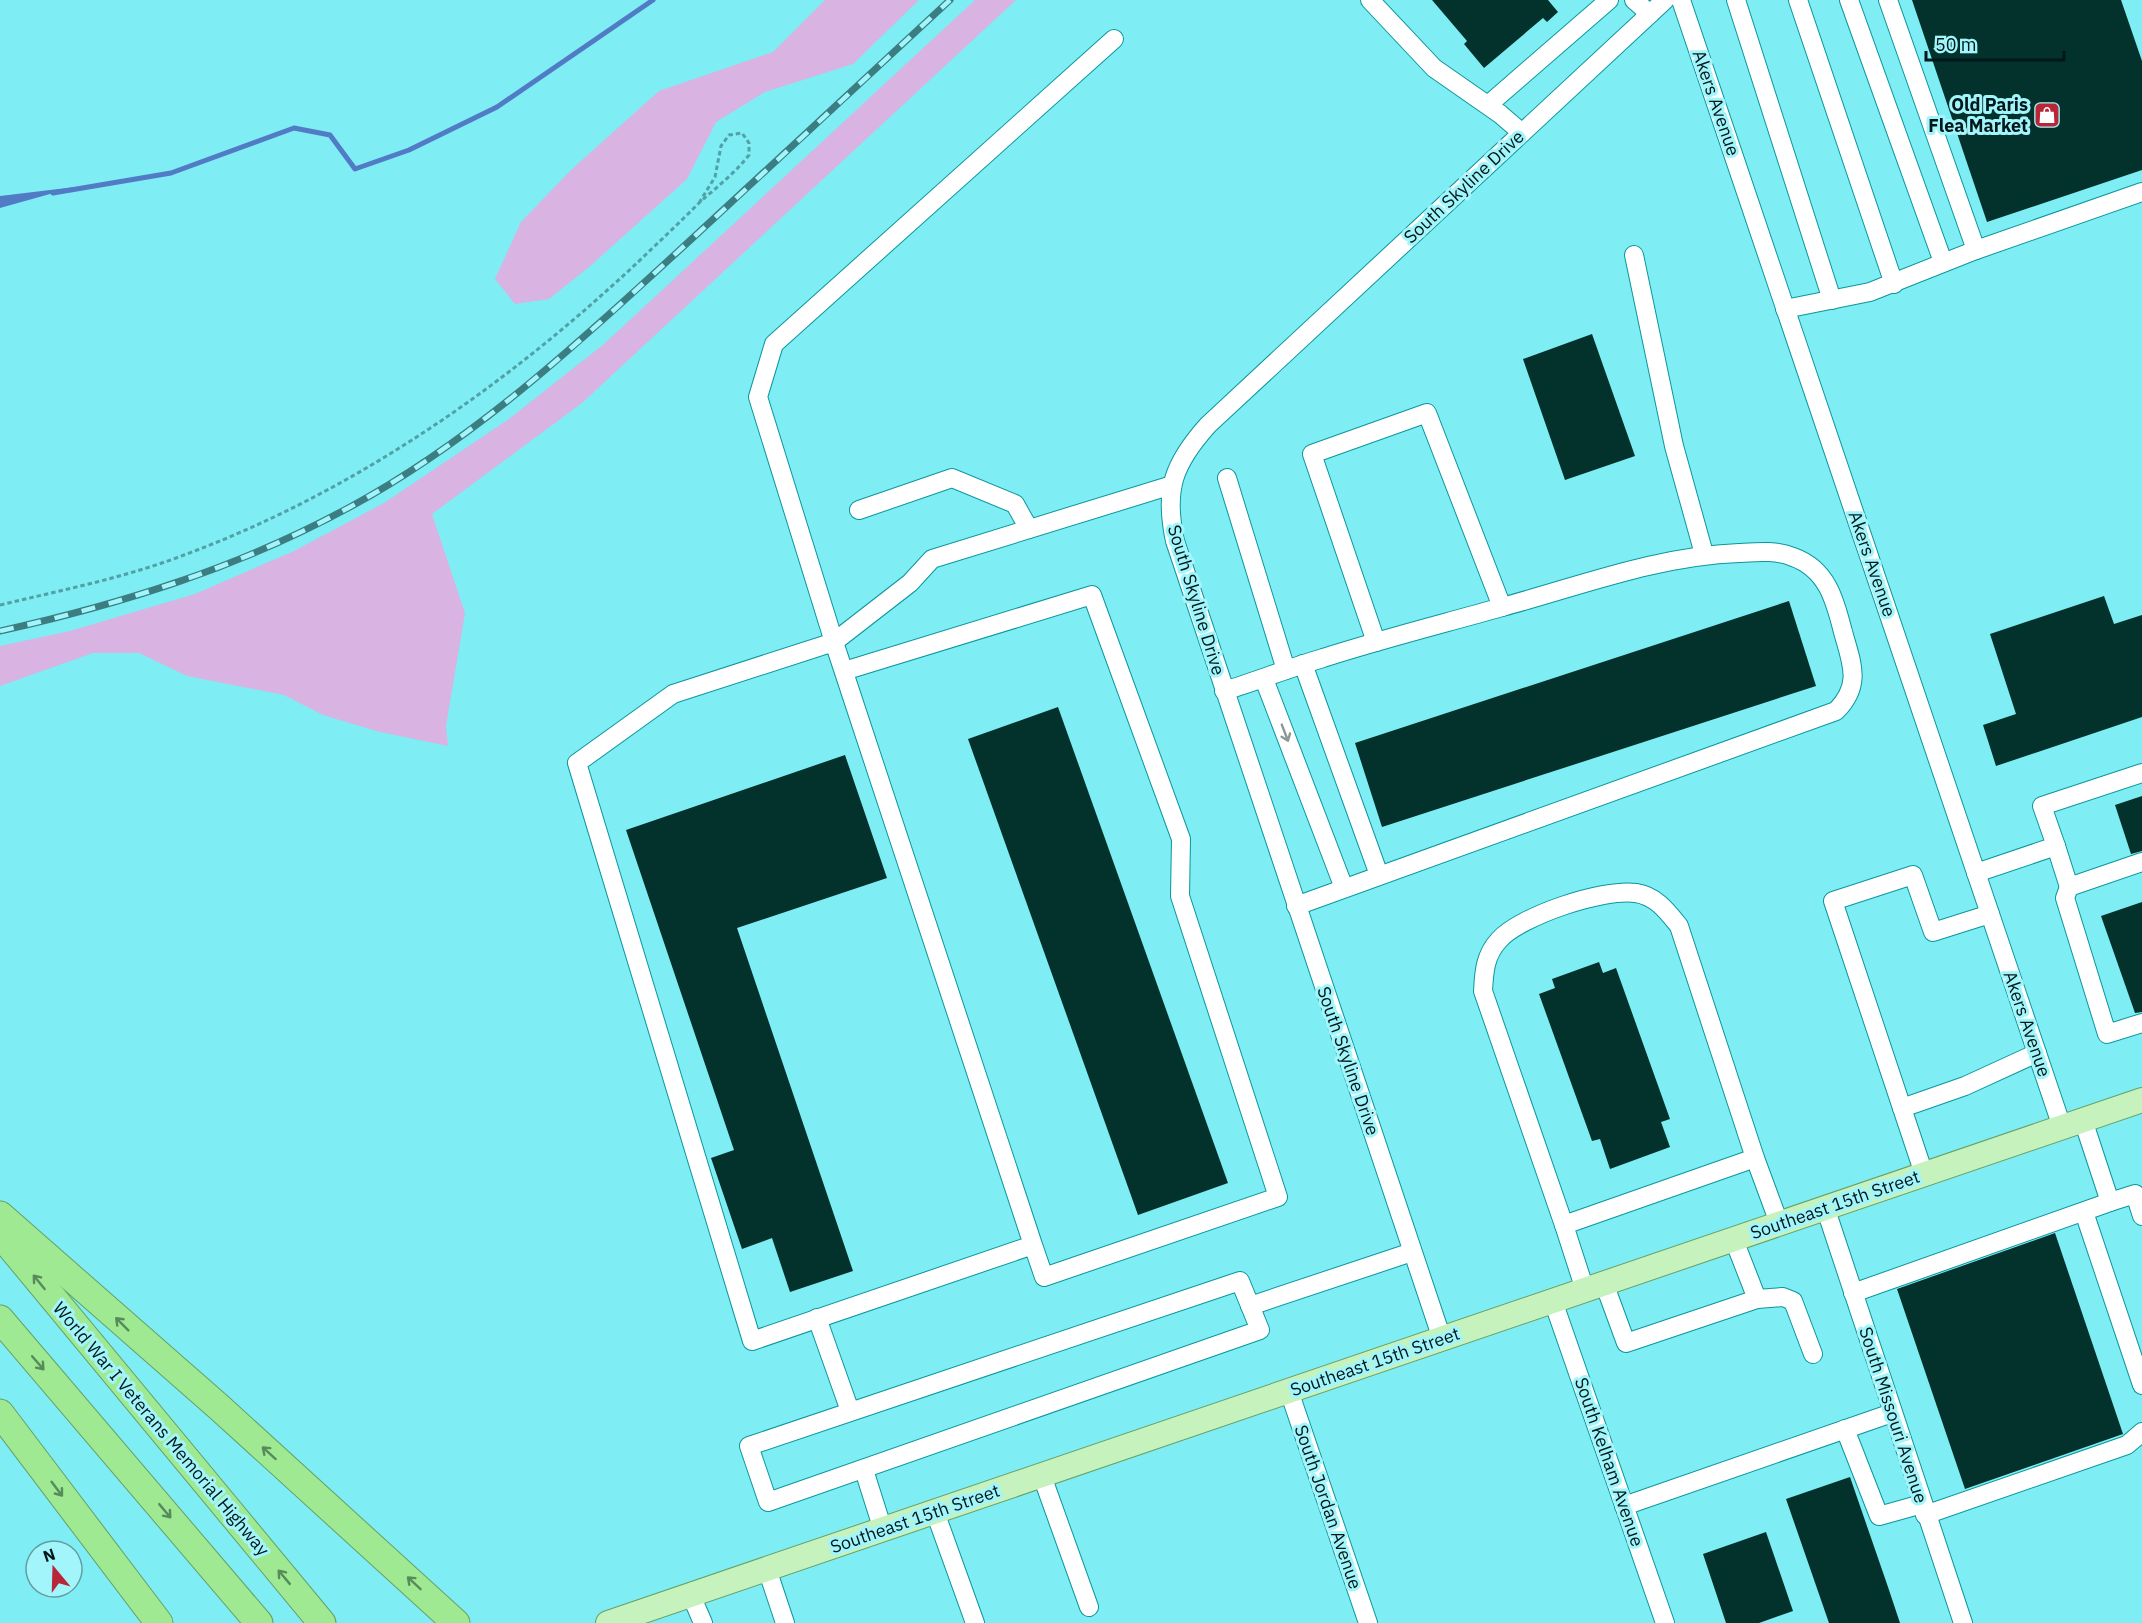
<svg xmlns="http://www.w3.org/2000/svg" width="2142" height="1623" font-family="'IBM Plex Sans',sans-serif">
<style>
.green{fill:#d9b3e1}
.water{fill:#517cc5}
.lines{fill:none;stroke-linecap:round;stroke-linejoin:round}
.stream{stroke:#517cc5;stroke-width:5}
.building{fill:#03312b}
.minor-casing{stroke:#0c969d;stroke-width:20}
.major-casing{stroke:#67a067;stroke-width:26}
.highway-casing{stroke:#67a067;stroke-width:29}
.path{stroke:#51a1a6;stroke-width:3;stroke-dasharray:4.5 3;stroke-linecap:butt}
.minor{stroke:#fff;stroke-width:18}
.major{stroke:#c5f2bd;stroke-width:24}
.highway{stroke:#9ee991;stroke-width:27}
.rail-casing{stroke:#3c7d81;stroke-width:7}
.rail{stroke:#a2f6fb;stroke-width:4.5;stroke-dasharray:14;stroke-linecap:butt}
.oneway{stroke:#8d9798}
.oneway2{stroke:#578b5b}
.labels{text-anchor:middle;stroke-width:6;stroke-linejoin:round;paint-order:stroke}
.street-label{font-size:18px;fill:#01181a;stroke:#a2f6fb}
.poi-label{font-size:18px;font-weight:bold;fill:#01181a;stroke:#a2f6fb;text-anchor:end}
</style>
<rect width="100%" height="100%" fill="#7eedf4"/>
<g class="green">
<path d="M 825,0 L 919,0 L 853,64 L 765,92 L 716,122 L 687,179 L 589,267 L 549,299 L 515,304 L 495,279 L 521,222 L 571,170 L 659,91 L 773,52 Z"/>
<path d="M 975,0 L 1016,0 L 582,403 L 432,514 L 465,613 L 446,726 L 448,746 L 380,732 L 323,715 L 284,695 L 187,676 L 139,653 L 93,653 L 0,686 L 0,646 L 70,631 L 195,594 L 294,551 L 384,503 L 509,419 L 604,344 Z"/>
</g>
<path class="water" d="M 75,187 L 0,208 L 0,196 Z"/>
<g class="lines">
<path class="stream" d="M 53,193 L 171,173 L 294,128 L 330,135 L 355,169 L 409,150 L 497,107 L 653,0"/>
</g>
<g class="building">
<path d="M 1432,0 L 1548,0 L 1558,12 L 1547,22 L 1543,18 L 1484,68 L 1464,44 L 1467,41 Z"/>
<path d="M 1912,0 L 2121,0 L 2142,61 L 2142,170 L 1987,222 Z"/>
<path d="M 1592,334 L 1635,456 L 1565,480 L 1523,359 Z"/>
<path d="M 2104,596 L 2114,624 L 2142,615 L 2142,717 L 1996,766 L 1983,725 L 2016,714 L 1990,634 Z"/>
<path d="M 1789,601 L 1816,686 L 1382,827 L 1355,743 Z"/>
<path d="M 1058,707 L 1228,1183 L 1138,1215 L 968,739 Z"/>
<path d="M 845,755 L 887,878 L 737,928 L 853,1271 L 790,1292 L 772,1238 L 742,1249 L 711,1158 L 734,1150 L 626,830 Z"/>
<path d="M 2142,796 L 2142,851 L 2131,854 L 2115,805 Z"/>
<path d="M 2142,902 L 2142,1012 L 2135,1013 L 2101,916 Z"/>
<path d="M 1599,962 L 1603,973 L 1616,968 L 1670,1119 L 1661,1122 L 1670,1147 L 1610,1169 L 1600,1139 L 1592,1141 L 1539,994 L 1555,988 L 1552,979 Z"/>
<path d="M 2055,1233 L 2123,1434 L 1965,1489 L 1897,1289 Z"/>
<path d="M 1850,1477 L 1888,1587 L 1900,1623 L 1829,1623 L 1786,1499 Z"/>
<path d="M 1766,1532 L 1793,1611 L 1759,1623 L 1726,1623 L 1703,1554 Z"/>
</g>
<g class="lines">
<g class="minor-casing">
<g id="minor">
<path d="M 1370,0 L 1434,68 L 1500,114 L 1522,133"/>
<path d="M 1634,0 L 1650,14"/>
<path d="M 1681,0 L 2062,1127"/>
<path d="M 1736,0 L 1832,300"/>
<path d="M 1798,0 L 1894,284"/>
<path d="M 1849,0 L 1943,262"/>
<path d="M 1114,39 L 774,344 L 758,397 L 834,642 L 910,583 L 932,559 L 1172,485"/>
<path d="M 1488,105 L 1609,0"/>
<path d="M 1976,250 L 2142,192"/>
<path d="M 1634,255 L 1674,446 L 1704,554"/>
<path d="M 1785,309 L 1870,292 L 1976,250 L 1888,0"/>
<path d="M 1227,478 L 1286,670"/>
<path d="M 859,510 L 952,478 L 1015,504 L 1029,529"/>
<path d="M 1376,642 L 1312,454 L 1427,413 L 1502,607"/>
<path d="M 1303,664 L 1379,875"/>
<path d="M 844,671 L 1092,595 L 1181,839 L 1180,896 L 1278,1197 L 1044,1277 L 1033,1245 L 752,1341 L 577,763 L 673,694 L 834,642 L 1033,1245"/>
<path d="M 1264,679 L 1344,888"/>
<path d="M 1224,691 C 1257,681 1289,668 1323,658 C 1382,639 1442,624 1502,607 C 1580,586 1657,556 1739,553 C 1757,552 1777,550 1793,557 C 1827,569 1835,600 1843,632 C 1852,664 1862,685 1836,711 L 1296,906"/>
<path d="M 2056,846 L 2042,806 L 2142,773"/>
<path d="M 1976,873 L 2056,846 L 2069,887 L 2142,862"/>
<path d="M 2069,887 L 2065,898 L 2107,1034 L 2142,1023"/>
<path d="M 1902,1108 L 1965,1086 L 2037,1053"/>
<path d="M 1924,1174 L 1833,901 L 1913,875 L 1933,932 L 1990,914"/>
<path d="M 2110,1202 L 2135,1194 L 2142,1216"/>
<path d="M 1825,1207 L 1963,1623"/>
<path d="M 2084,1212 L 2142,1385"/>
<path d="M 1564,1225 L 1483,991 C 1484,972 1485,955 1499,940 C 1520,916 1604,888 1636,893 C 1656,896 1667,911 1679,926 L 1755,1158"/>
<path d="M 1240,1281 L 1260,1330 L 768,1502 L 749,1446 Z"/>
<path d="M 1604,1283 L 1626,1343 L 1757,1299 L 1734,1240"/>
<path d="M 1585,1290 L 1564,1225 L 1755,1158 L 1779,1223"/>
<path d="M 1853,1293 L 2110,1202 L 2083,1120"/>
<path d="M 1757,1299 L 1783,1297 L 1793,1301 L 1813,1354"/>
<path d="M 1553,1301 L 1665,1623"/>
<path d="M 1250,1306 L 1412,1252"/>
<path d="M 817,1318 L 850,1411"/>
<path d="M 1442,1339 L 1175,541 C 1164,490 1173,464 1208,425 L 1665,0"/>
<path d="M 1289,1391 L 1368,1623"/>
<path d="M 1845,1429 L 1879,1516 L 1922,1504"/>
<path d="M 864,1470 L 883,1530"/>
<path d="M 1042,1476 L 1089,1607"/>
<path d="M 1624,1506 L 1892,1413"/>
<path d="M 935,1512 L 975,1623"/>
<path d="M 1925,1515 L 2127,1445 L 2142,1432"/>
<path d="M 767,1569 L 785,1623"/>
<path d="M 691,1595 L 703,1623"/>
</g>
</g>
<g class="major-casing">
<path id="major" d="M 608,1623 L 2142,1100"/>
</g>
<g class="highway-casing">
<g id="highway">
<path d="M 0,1215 L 220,1408 L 456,1623"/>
<path d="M 0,1234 L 322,1623"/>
<path d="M 0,1319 L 259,1623"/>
<path d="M 0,1413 L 159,1623"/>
</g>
</g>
<path class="path" d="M 0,605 C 62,590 124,578 184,555 C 354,492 506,386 638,262 C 659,242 680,222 700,202 C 717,187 735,173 749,155 L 749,143 L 742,133 L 729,135 L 721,146 L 715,177 L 699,203"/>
<use href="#minor" class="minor"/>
<use href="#major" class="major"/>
<use href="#highway" class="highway"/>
<g class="rail-casing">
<path id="rail" d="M 0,631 C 122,604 240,567 350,507 C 470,442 572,349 672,257 C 765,172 857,86 950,0"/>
</g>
<use href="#rail" class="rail"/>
</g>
<defs><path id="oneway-shaft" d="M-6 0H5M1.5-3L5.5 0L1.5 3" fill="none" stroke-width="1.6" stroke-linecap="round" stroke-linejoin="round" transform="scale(1.5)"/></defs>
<use class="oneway" href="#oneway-shaft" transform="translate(1285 733) rotate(69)"/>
<g class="oneway2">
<use href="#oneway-shaft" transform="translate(39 1282) rotate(-129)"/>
<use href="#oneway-shaft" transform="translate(122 1324) rotate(-135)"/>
<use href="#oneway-shaft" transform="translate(38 1363) rotate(49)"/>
<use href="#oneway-shaft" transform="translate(269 1453) rotate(-138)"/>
<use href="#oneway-shaft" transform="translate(57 1489) rotate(53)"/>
<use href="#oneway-shaft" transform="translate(165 1511) rotate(50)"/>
<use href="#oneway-shaft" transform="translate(284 1577) rotate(-130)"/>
<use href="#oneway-shaft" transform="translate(414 1583) rotate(-137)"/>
</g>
<defs>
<g id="shop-square" transform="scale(1.35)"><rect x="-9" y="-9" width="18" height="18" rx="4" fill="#b82637" stroke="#a2f6fb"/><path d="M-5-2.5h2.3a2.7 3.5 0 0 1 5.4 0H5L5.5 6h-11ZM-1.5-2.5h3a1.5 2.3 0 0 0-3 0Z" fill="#fff"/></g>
</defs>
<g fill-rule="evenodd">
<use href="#shop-square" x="2047" y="115"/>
</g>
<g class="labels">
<g class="street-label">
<text transform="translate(1716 103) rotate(71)" y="6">Akers Avenue</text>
<text transform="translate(1464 187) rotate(-43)" y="6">South Skyline Drive</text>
<text transform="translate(1872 564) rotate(71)" y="6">Akers Avenue</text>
<text transform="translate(1196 600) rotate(73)" y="6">South Skyline Drive</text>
<text transform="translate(2027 1024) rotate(71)" y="6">Akers Avenue</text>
<text transform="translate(1348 1061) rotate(71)" y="6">South Skyline Drive</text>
<text transform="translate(1835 1205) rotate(-19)" y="6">Southeast 15th Street</text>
<text transform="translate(1375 1362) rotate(-19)" y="6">Southeast 15th Street</text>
<text transform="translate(1893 1415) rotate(72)" y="6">South Missouri Avenue</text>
<text transform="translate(161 1429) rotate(50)" y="6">World War I Veterans Memorial Highway</text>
<text transform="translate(1609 1462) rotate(71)" y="6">South Kelham Avenue</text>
<text transform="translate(1328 1507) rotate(71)" y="6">South Jordan Avenue</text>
<text transform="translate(915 1519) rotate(-19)" y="6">Southeast 15th Street</text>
</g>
<g class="poi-label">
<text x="2028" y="111">Old Paris<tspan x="2028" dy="21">Flea Market</tspan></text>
</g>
</g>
<g transform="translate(54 1569) rotate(341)"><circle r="28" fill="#a2f6fb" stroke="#629da1" stroke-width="1.5"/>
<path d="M0-4.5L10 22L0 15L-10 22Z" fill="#b82637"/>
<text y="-9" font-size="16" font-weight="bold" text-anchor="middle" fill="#01181a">N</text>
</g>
<path d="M1926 51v9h138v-9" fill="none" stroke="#01181a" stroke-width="3"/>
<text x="1935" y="51" font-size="18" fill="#01181a" stroke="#a2f6fb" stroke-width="4.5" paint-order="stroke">50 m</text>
</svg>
